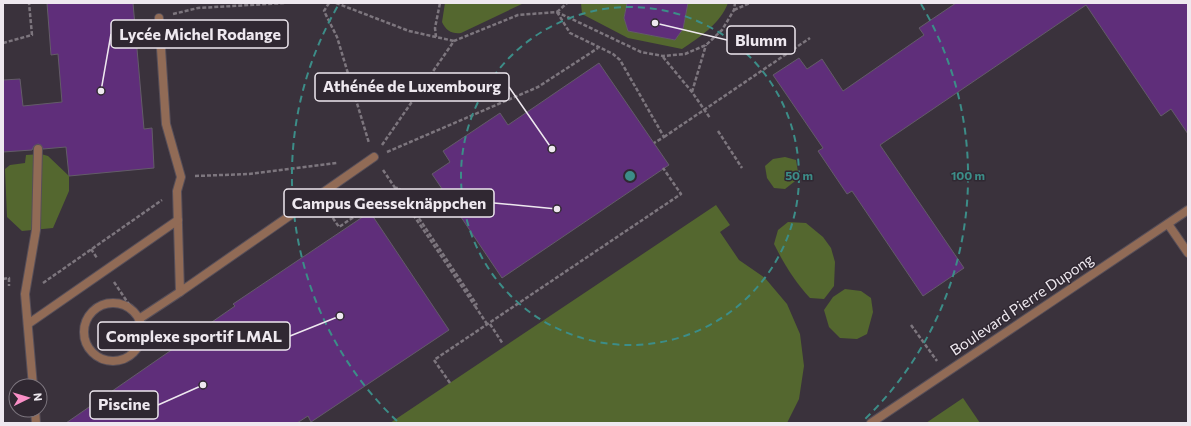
<svg xmlns="http://www.w3.org/2000/svg" width="1191" height="426" font-family="Commissioner,sans-serif">
<style>
.green{fill:#54672f}
.building{fill:#5f2e7a;stroke:#635c68}
.lines{fill:none;stroke-linecap:round;stroke-linejoin:round}
.service-casing{stroke:#574f59;stroke-width:10}
.minor-casing{stroke:#574f59;stroke-width:10}
.tertiary-casing{stroke:#574f59;stroke-width:10}
.path{stroke:#7d767e;stroke-width:2.5;stroke-dasharray:4 2;stroke-linecap:butt}
.service{stroke:#916b56;stroke-width:8}
.minor{stroke:#916b56;stroke-width:8}
.tertiary{stroke:#916b56;stroke-width:8}
.path-bridge{stroke:#7d767e;stroke-width:2.5;stroke-dasharray:4 2;stroke-linecap:butt}
.ring{fill:none;stroke:#3c8d88;stroke-width:2;stroke-dasharray:7 5}
.labels{text-anchor:middle;stroke-width:3;stroke-linejoin:round;paint-order:stroke}
.street-label{font-size:15px;fill:#eee8ef;stroke:#302832}
.centre{fill:#3c8d88;stroke:#302832;stroke-width:2}
.ring-label{font-size:12px;text-anchor:middle;font-weight:bold;fill:#3c8d88;stroke:#302832;stroke-width:3;stroke-linejoin:round;paint-order:stroke}
.leader{fill:none;stroke:#eee8ef;stroke-width:1.5}
.callout-dot{fill:#eee8ef;stroke:#302832;stroke-width:1.5}
.callout{fill:#302832;stroke:#eee8ef;stroke-width:1.5}
.callout-label{font-size:16px;text-anchor:middle;font-weight:bold;fill:#eee8ef}
</style>
<rect width="100%" height="100%" fill="#3a323c"/>
<g class="green">
<path d="M 445,3 L 524,3 L 461,33 C 452,34 446,31 442,22 Z"/>
<path d="M 581,3 L 627,3 L 624,18 L 628,31 L 675,40 L 683,29 L 688,3 L 728,3 C 720,24 700,37 682,49 L 628,38 L 582,14 Z"/>
<path d="M 41,154 L 48,156 L 69,176 L 69,191 L 53,228 L 22,231 L 7,217 L 5,169 L 10,165 L 25,163 L 26,155 Z"/>
<path d="M 785,157 L 796,160 L 799,178 L 785,189 L 774,188 L 767,178 L 765,166 L 773,159 Z"/>
<path d="M 716,205 L 730,225 L 720,232 L 739,260 L 765,278 L 787,304 L 800,334 L 804,366 L 799,399 L 787,423 L 390,423 Z"/>
<path d="M 788,222 L 806,223 L 823,237 L 831,248 L 835,262 L 834,286 L 824,299 L 810,298 C 795,282 784,264 774,244 L 778,230 Z"/>
<path d="M 845,289 L 861,291 L 871,298 L 873,312 L 867,334 L 857,339 L 840,338 L 829,327 L 824,310 L 833,297 Z"/>
<path d="M 963,398 L 980,423 L 926,423 Z"/>
</g>
<g class="building">
<path d="M 47,3 L 133,3 L 144,129 L 152,128 L 154,168 L 69,176 L 66,147 L 43,149 L 41,145 L 38,144 L 34,146 L 32,150 L 3,152 L 3,80 L 20,79 L 23,106 L 62,102 L 58,54 L 51,55 Z"/>
<path d="M 627,3 L 688,3 L 683,29 L 675,40 L 628,31 L 624,18 Z"/>
<path d="M 956,3 L 1188,3 L 1188,134 L 1171,109 L 1161,116 L 1086,5 L 880,145 L 964,268 L 923,296 L 852,191 L 847,194 L 818,151 L 823,148 L 773,75 L 799,58 L 807,69 L 822,59 L 843,91 L 924,35 L 919,28 Z"/>
<path d="M 599,63 L 669,165 L 502,278 L 432,174 L 450,162 L 443,151 L 500,113 L 508,125 Z"/>
<path d="M 370,212 L 449,330 L 311,422 L 308,416 L 297,423 L 66,423 L 235,306 L 233,304 Z"/>
</g>
<g class="lines">
<g class="service-casing">
<g id="service">
<path d="M 159,18 L 166,124 L 181,177 L 177,191 L 180,292 L 374,157"/>
<circle cx="113" cy="332" r="29"/>
<path d="M 139,319 L 180,292"/>
<path d="M 28,324 L 178,220"/>
<path d="M 33,386 L 25,294 L 36,230 L 38,149"/>
<path d="M 35,410 L 36,423"/>
</g>
</g>
<g class="minor-casing">
<path id="minor" d="M 1168,224 L 1188,253"/>
</g>
<g class="tertiary-casing">
<path id="tertiary" d="M 871,423 L 1188,210"/>
</g>
<g class="path">
<path d="M 329,3 L 324,11 L 337,37 L 369,143"/>
<path d="M 336,3 L 409,31 L 454,41"/>
<path d="M 734,10 L 750,3"/>
<path d="M 557,12 L 570,33 L 613,54 L 620,60 L 664,137 L 654,143"/>
<path d="M 557,12 L 567,3"/>
<path d="M 173,14 L 198,8 L 285,3"/>
<path d="M 135,27 L 145,23"/>
<path d="M 436,37 L 435,28 L 440,3"/>
<path d="M 3,43 L 32,35 L 29,3"/>
<path d="M 663,57 L 692,92 L 710,118"/>
<path d="M 692,92 L 706,45"/>
<path d="M 718,131 L 742,168"/>
<path d="M 664,137 L 810,38"/>
<path d="M 382,145 L 454,41 L 518,15 L 557,12 L 641,52 L 663,56 L 685,54 L 706,45 L 722,30 L 734,10 L 735,3"/>
<path d="M 387,152 L 538,87 L 598,48"/>
<path d="M 195,176 L 249,174 L 337,163"/>
<path d="M 326,208 L 339,227 L 398,187 L 477,305"/>
<path d="M 91,249 L 97,258"/>
<path d="M 3,279 L 9,278 L 9,286"/>
<path d="M 114,282 L 130,306"/>
<path d="M 43,283 L 162,200"/>
<path d="M 475,306 L 487,324"/>
<path d="M 490,324 L 503,344"/>
<path d="M 911,325 L 937,361"/>
<path d="M 450,383 L 434,360 L 681,194 L 663,168"/>
</g>
<use href="#service" class="service"/>
<use href="#minor" class="minor"/>
<use href="#tertiary" class="tertiary"/>
<path class="path-bridge" d="M 383,170 L 475,306"/>
</g>
<g class="ring">
<circle cx="630" cy="176" r="169"/>
<path d="M397 421A338 338 0 0 1 339 4M921 4A338 338 0 0 1 863 421"/>
</g>
<g class="labels">
<g class="street-label">
<text transform="translate(1022 305) rotate(-34)" y="5">Boulevard Pierre Dupong</text>
</g>
</g>
<circle cx="630" cy="176" r="6" class="centre"/>
<g class="ring-label">
<text x="799" y="180">50 m</text>
<text x="968" y="180">100 m</text>
</g>
<path class="leader" d="M101 91L111 34M655 23L727 40M552 149L509 87M557 209L494 203M340 316L290 336M203 385L158 405"/>
<g class="callout-dot">
<circle cx="101" cy="91" r="4"/>
<circle cx="655" cy="23" r="4"/>
<circle cx="552" cy="149" r="4"/>
<circle cx="557" cy="209" r="4"/>
<circle cx="340" cy="316" r="4"/>
<circle cx="203" cy="385" r="4"/>
</g>
<g class="callout">
<rect x="111" y="20" width="177" height="28" rx="4"/>
<rect x="727" y="26" width="68" height="28" rx="4"/>
<rect x="315" y="73" width="194" height="28" rx="4"/>
<rect x="284" y="189" width="210" height="28" rx="4"/>
<rect x="98" y="322" width="192" height="28" rx="4"/>
<rect x="90" y="391" width="68" height="28" rx="4"/>
</g>
<g class="callout-label">
<text x="200" y="40">Lycée Michel Rodange</text>
<text x="761" y="46">Blumm</text>
<text x="412" y="92">Athénée de Luxembourg</text>
<text x="389" y="209">Campus Geesseknäppchen</text>
<text x="194" y="342">Complexe sportif LMAL</text>
<text x="124" y="410">Piscine</text>
</g>
<rect width="1191" height="426" fill="none" stroke="#eee8ef" stroke-width="8"/>
<g transform="translate(28 398) rotate(85)"><circle r="19" fill="#302832" stroke="#7c757e"/>
<path d="M0-3L7 15L0 10L-7 15Z" fill="#fa8fc7"/>
<text y="-6" font-size="11" font-weight="bold" text-anchor="middle" fill="#eee8ef">N</text>
</g>
</svg>
